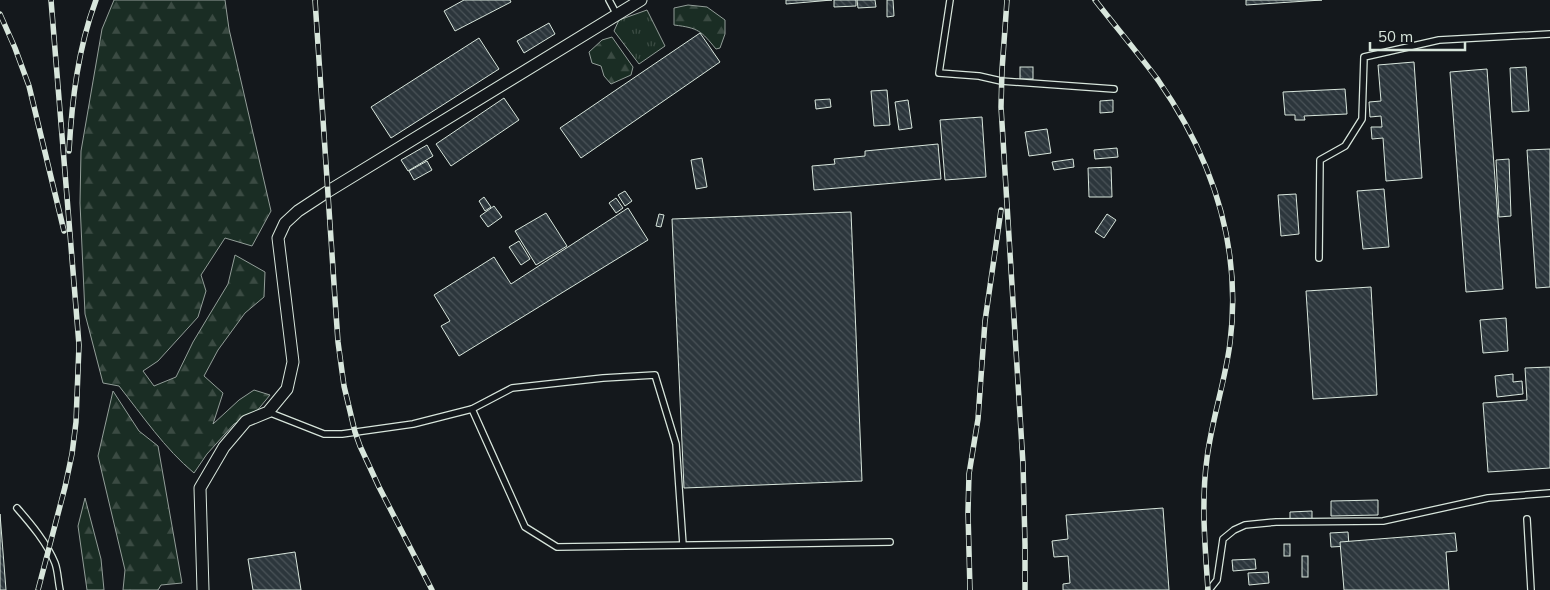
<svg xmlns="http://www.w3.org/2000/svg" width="1550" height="590" font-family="Mulish,sans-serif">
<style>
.grass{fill:url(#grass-tufts);stroke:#939e99}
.forest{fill:url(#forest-firs);stroke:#939e99}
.building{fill:url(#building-back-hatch);stroke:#d8e6dc}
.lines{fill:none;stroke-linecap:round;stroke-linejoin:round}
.lane-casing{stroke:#d8e6dc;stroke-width:8}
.street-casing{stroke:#d8e6dc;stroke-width:13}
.lane{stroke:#14181c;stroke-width:5.5}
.street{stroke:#14181c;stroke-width:11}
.rail-casing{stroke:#d8e6dc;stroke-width:5.5}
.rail{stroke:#14181c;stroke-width:4;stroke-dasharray:11;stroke-linecap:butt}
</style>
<defs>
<pattern id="grass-tufts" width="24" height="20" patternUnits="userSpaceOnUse" patternTransform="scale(1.25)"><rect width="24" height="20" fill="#1a2d24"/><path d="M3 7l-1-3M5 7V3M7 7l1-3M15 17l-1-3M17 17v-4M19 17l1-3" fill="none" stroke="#3b4b43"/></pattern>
<pattern id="forest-firs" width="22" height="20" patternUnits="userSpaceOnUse" patternTransform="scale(1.25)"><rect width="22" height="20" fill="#1a2d24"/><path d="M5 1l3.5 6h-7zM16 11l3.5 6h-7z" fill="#3b4b43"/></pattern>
<pattern id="building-back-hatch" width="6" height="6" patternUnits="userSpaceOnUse" patternTransform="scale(1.25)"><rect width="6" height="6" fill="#2c363c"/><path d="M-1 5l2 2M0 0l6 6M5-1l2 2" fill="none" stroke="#4a5358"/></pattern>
</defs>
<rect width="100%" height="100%" fill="#14181c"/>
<path class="grass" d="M 647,10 L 665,46 L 639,64 L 614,31 L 619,20 Z"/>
<g class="forest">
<path d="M 114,0 L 225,0 L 229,29 L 271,211 L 252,246 L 225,238 L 201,275 L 206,291 L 198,317 L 158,361 L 143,371 L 154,386 L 176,377 L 193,342 L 228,284 L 235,255 L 265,272 L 264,297 L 245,313 L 218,350 L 204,376 L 223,393 L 213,424 L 239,400 L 254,390 L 270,395 L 256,412 L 234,424 L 207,454 L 194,473 C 165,449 142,415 119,386 L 103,383 L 85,314 L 80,203 L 81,151 L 102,29 Z"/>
<path d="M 688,5 L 707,7 L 725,20 L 725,34 L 720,48 L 716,49 C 701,31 699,28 674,25 L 674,8 Z"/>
<path d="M 612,37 L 633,67 L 631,75 L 611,84 L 604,76 L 601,66 L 592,63 L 589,52 L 602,40 Z"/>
<path d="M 113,391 L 139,431 L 158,446 L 182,583 L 161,585 L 158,590 L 123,590 L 125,570 L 98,456 Z"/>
<path d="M 85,498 L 101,559 L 104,590 L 87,590 L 78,526 Z"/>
</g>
<g class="building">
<path d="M 464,0 L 510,0 L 511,2 L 455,31 L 444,11 Z"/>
<path d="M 786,0 L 832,0 L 786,4 Z"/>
<path d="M 834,0 L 856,0 L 856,6 L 834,7 Z"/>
<path d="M 857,0 L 875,0 L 876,7 L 858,8 Z"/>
<path d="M 887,0 L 893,0 L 894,16 L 887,17 Z"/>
<path d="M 1246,0 L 1322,0 L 1246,5 Z"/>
<path d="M 549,23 L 555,34 L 524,53 L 517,41 Z"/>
<path d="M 700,33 L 720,62 L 581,158 L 560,128 Z"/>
<path d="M 479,38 L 499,69 L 391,138 L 371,107 Z"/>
<path d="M 1414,62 L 1422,178 L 1386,181 L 1383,138 L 1372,139 L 1371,127 L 1382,127 L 1381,116 L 1370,117 L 1369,102 L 1381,101 L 1378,65 Z"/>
<rect x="1020" y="67" width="13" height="12"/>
<path d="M 1526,67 L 1529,111 L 1512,112 L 1510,68 Z"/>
<path d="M 1487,69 L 1503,289 L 1466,292 L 1450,72 Z"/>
<path d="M 1345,89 L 1347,114 L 1304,116 L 1305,120 L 1295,120 L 1295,115 L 1285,115 L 1283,92 Z"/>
<path d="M 887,90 L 890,125 L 874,126 L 871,91 Z"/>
<path d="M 504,98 L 519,120 L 451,166 L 436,144 Z"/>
<path d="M 830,99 L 831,107 L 816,109 L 815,100 Z"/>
<path d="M 908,100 L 912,128 L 899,130 L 895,102 Z"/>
<path d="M 1113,100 L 1113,112 L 1100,113 L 1100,101 Z"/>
<path d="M 982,117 L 986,177 L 945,180 L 940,120 Z"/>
<path d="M 1047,129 L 1051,153 L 1029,156 L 1025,132 Z"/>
<path d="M 938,144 L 941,179 L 814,190 L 812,166 L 835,164 L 834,159 L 865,156 L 865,151 Z"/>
<path d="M 427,145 L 433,156 L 408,171 L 401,160 Z"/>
<path d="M 1117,148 L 1118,157 L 1095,159 L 1094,150 Z"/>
<path d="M 1550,149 L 1550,287 L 1536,288 L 1527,150 Z"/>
<path d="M 702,158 L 707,187 L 696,189 L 691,160 Z"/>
<path d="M 1073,159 L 1074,167 L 1054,170 L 1052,162 Z"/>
<path d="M 1509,159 L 1511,216 L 1499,217 L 1496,160 Z"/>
<path d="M 427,161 L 432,170 L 414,180 L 409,171 Z"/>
<path d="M 1111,167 L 1112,197 L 1089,197 L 1088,168 Z"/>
<path d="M 1384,189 L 1389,247 L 1363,249 L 1357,191 Z"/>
<path d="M 625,191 L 632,201 L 625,206 L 618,195 Z"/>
<path d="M 1296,194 L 1299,234 L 1281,236 L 1278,195 Z"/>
<path d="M 484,197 L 491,207 L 485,211 L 479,201 Z"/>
<path d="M 616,198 L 623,208 L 616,213 L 609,203 Z"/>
<path d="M 494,206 L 502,217 L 488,227 L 480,216 Z"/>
<path d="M 628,208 L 648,240 L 459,356 L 441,326 L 450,321 L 434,295 L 494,257 L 511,284 Z"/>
<path d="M 851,212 L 862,481 L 684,488 L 672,219 Z"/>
<path d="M 546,213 L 567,246 L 536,265 L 515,231 Z"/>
<path d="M 659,214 L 664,215 L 661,227 L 656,226 Z"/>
<path d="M 1107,214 L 1116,220 L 1104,238 L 1095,232 Z"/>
<path d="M 519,241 L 530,259 L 521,265 L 509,247 Z"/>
<path d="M 1371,287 L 1377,395 L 1313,399 L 1306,291 Z"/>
<path d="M 1506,318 L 1508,351 L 1483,353 L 1480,320 Z"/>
<path d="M 1550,367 L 1550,468 L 1488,472 L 1483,403 L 1527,400 L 1525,368 Z"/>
<path d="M 1513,374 L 1513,382 L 1522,381 L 1523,394 L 1497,397 L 1495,376 Z"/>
<path d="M 1378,500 L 1378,515 L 1331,516 L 1331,501 Z"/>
<path d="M 1163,508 L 1169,590 L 1063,590 L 1063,584 L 1070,583 L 1068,556 L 1054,557 L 1052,541 L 1068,539 L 1066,515 Z"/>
<path d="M 1312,511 L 1312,521 L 1290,522 L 1290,512 Z"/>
<path d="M 0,514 L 6,590 L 0,590 Z"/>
<path d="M 1348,532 L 1349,546 L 1331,547 L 1330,533 Z"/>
<path d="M 1455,533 L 1457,551 L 1446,552 L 1449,590 L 1344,590 L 1340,542 Z"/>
<rect x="1284" y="544" width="6" height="12"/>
<path d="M 295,552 L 301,590 L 253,590 L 248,559 Z"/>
<rect x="1302" y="556" width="6" height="21"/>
<path d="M 1255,559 L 1256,569 L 1233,571 L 1232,560 Z"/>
<path d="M 1268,572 L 1269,583 L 1249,585 L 1248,573 Z"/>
</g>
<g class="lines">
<g class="lane-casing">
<g id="lane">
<path d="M 609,0 L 617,15"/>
<path d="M 950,0 L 939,73 L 979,76 L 1001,81 L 1114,89"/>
<path d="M 1319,258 L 1320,160 L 1345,146 L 1362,119 L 1364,57 L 1439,40 L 1550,34"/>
<path d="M 472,409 L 525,527 L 557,547 L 890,542"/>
<path d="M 268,412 L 324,434 L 342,434 L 413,424 L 472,409 L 512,388 L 603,378 L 655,375 L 676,444 L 683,545"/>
<path d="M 17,508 C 31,524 47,543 55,563 C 58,571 58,581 60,590"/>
<path d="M 1527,519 L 1531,590"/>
<path d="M 1209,590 L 1217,580 L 1223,539 L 1234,530 L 1245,525 L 1276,522 L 1383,521 L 1488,498 L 1550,493"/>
</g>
</g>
<g class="street-casing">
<path id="street" d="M 203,590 L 200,488 L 224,447 L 246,421 L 268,412 L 287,389 L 293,362 L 278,238 L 285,223 L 298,211 L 327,192 L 641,0"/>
</g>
<use href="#lane" class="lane"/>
<use href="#street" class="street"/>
<g class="rail-casing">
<g id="rail">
<path d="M 315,0 L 335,299 L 338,342 L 344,386 L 355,432 L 360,446 L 379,487 L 432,590"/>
<path d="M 1007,0 L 1002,70 L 1001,107 L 1023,464 L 1025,544 L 1025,590"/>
<path d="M 1095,0 C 1116,27 1138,53 1158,80 C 1213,159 1242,247 1230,343 C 1225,382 1212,419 1207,458 C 1201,502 1205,546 1208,590"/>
<path d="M 0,14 L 15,48 L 29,86 L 64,231"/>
<path d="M 69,151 C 72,100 78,48 96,0"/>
<path d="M 38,590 L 65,487 L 72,454 L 76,422 L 79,345 L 51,0"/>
<path d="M 970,590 L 968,512 L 969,474 L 978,419 L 985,321 L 1001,210"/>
</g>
</g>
<use href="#rail" class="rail"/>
</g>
<path d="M1370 42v8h95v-8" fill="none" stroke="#d8e6dc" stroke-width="2.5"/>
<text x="1378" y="42" font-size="15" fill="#d8e6dc" stroke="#14181c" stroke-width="4" paint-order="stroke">50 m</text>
</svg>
